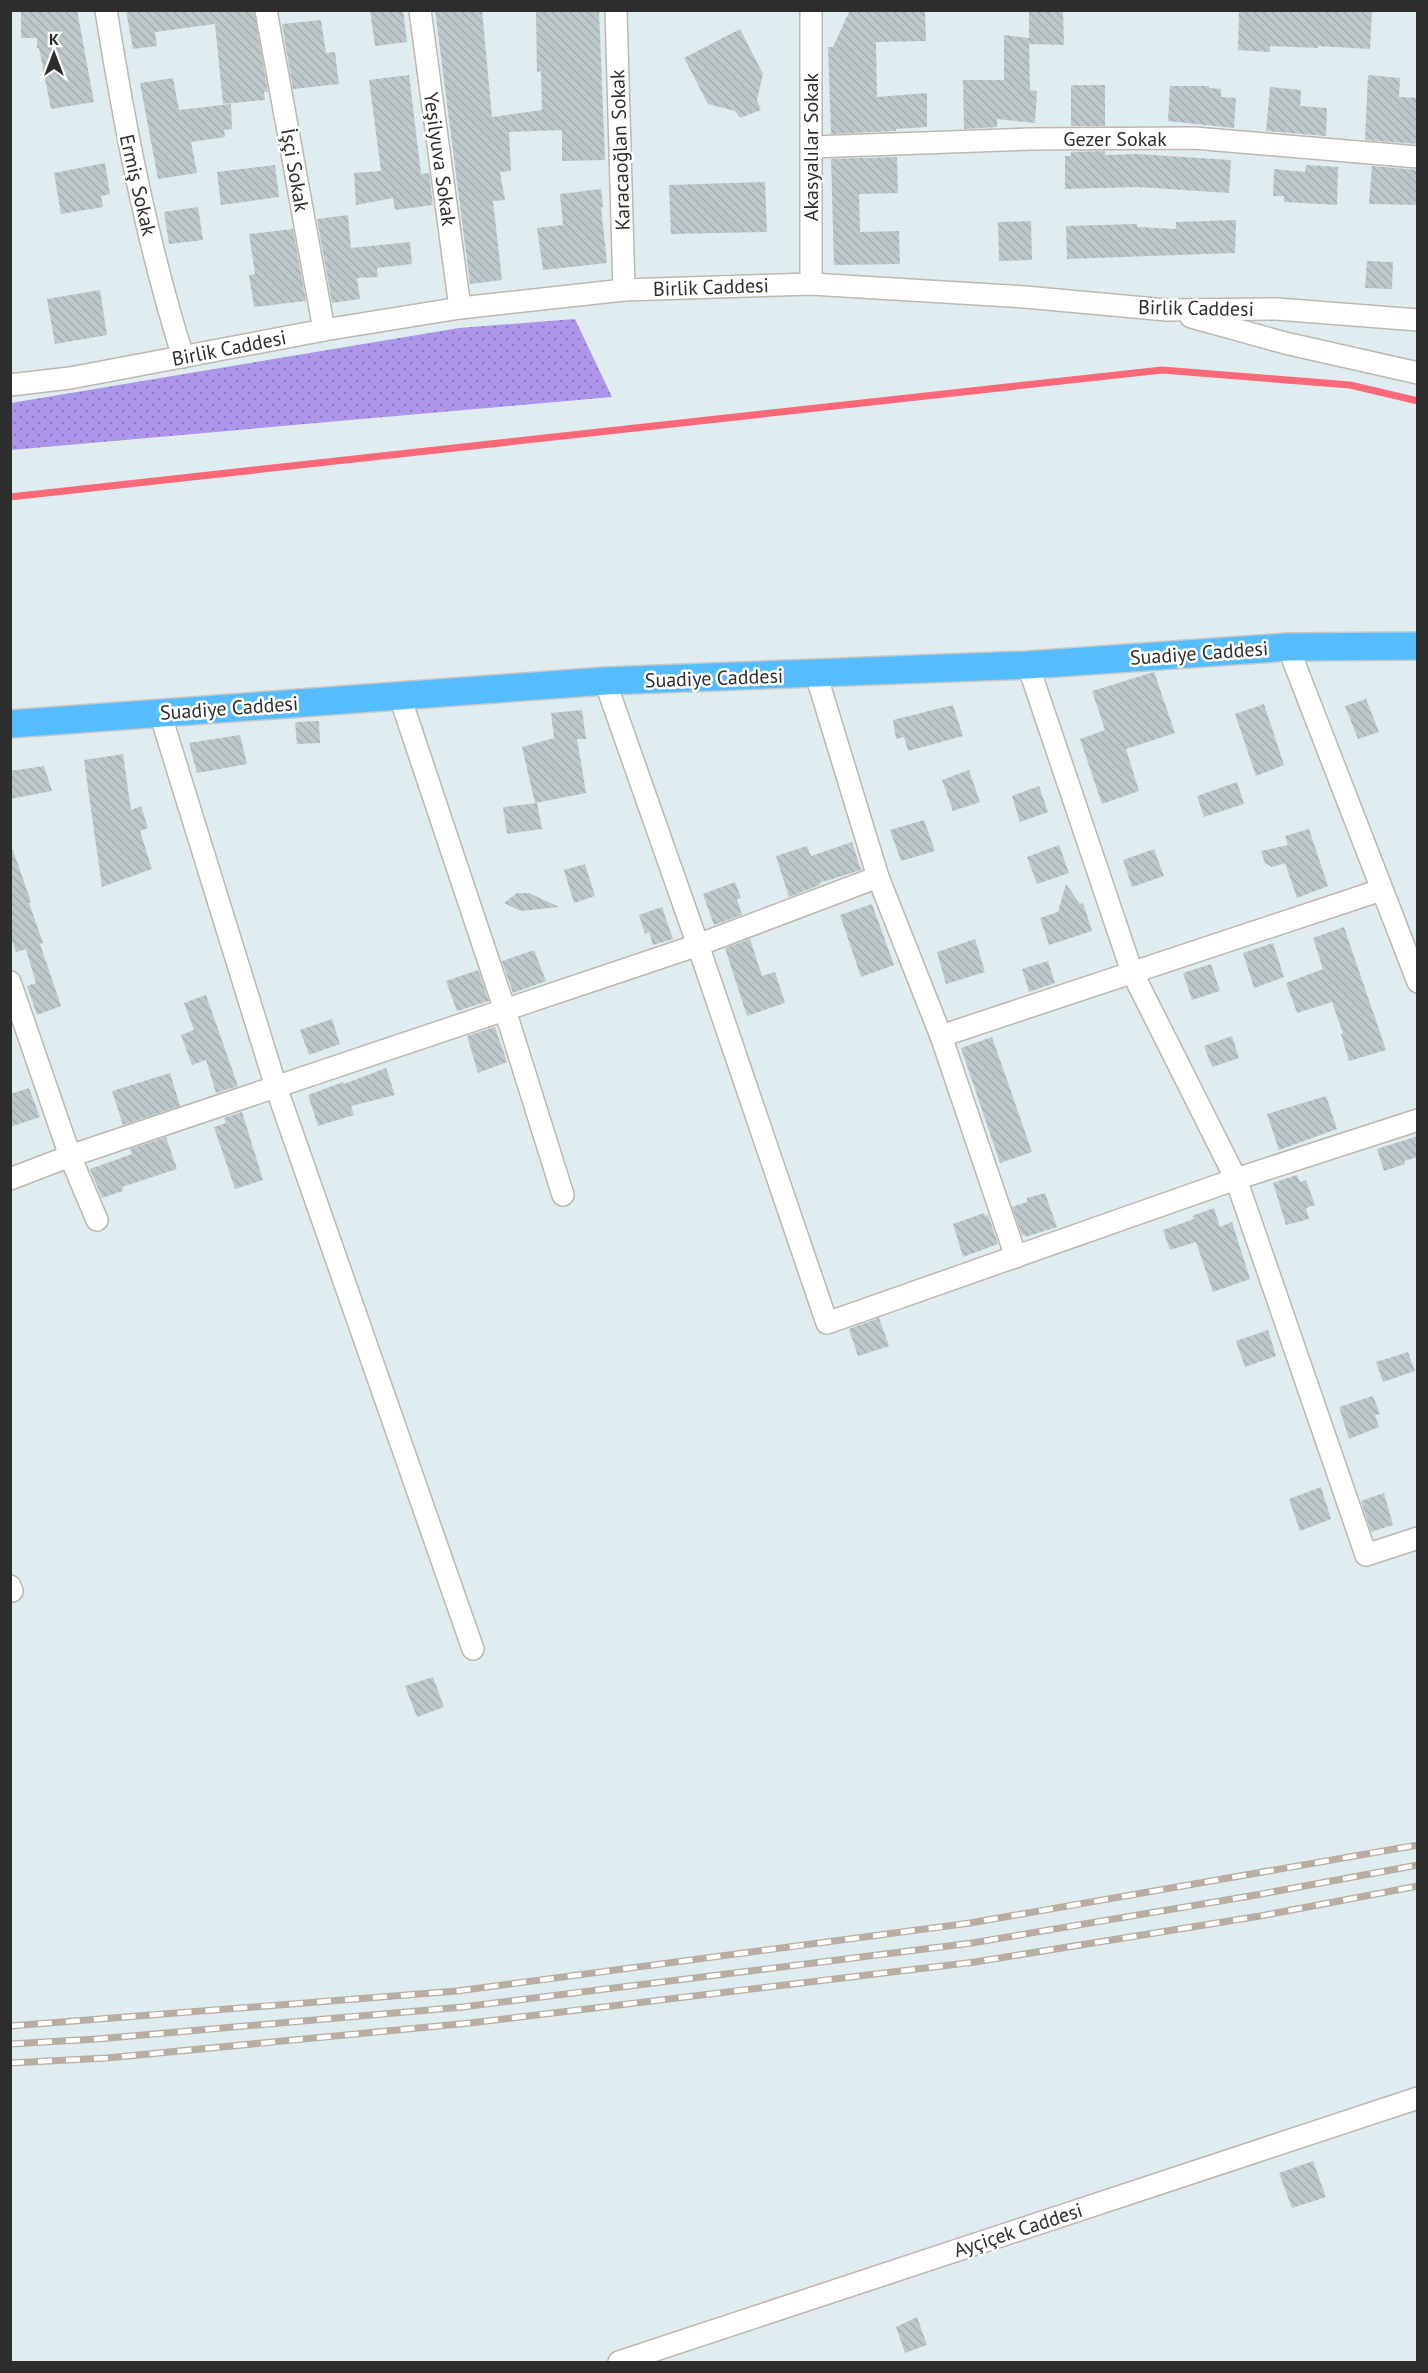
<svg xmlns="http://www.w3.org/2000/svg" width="1428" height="2373" font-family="'PT Sans',sans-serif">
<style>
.park{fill:url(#park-dots)}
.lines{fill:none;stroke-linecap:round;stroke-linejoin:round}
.stream{stroke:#fb6979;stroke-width:7}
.building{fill:url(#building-back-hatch)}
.minor-casing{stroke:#beb6af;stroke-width:24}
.major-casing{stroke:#c8c8c8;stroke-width:30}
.minor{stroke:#fff;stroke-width:21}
.major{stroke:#55bdfe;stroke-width:27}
.rail-casing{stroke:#b9aca0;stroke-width:7}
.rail{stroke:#fff;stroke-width:4.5;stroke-dasharray:14;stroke-linecap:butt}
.labels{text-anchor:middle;stroke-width:5;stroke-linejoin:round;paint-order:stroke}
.street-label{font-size:20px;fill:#2d2d2d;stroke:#fff}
</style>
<defs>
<pattern id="park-dots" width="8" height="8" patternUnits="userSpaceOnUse" patternTransform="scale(1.5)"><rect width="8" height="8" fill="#ae96eb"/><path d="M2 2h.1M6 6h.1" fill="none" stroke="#8e7bbf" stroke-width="1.8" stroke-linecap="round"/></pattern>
<pattern id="building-back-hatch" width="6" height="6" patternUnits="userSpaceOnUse" patternTransform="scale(1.5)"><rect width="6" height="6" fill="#bec8cb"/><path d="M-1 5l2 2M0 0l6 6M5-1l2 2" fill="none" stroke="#a4acaf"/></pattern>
</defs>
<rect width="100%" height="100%" fill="#dfedf0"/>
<path class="park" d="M 575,319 L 612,397 L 11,450 L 11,403 L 459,328 Z"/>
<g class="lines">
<path class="stream" d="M 10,497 L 1162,370 L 1350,385 L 1418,401"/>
</g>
<g class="building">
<path d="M 21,10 L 77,10 L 94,102 L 51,109 L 39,48 L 37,48 L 37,38 L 21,38 Z"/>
<path d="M 126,10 L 254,10 L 268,92 L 264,92 L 265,100 L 223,104 L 215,24 L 155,32 L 157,46 L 133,49 Z"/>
<path d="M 370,10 L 403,10 L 407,42 L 375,46 Z"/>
<path d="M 435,10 L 482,10 L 492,117 L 542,110 L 541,71 L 537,72 L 536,10 L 599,10 L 605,160 L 562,161 L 562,130 L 509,132 L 511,171 L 500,172 L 505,200 L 493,201 L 502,280 L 470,284 Z"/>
<path d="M 850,10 L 925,10 L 926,41 L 876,42 L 877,97 L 927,93 L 927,127 L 896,129 L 896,131 L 831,134 L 828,47 L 833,47 Z"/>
<path d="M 1029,10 L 1063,10 L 1064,45 L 1029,44 Z"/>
<path d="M 1239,10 L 1372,10 L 1370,49 L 1318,46 L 1318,48 L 1270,46 L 1270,52 L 1238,50 Z"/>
<path d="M 321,20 L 326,53 L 335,52 L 339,84 L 293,89 L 282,24 Z"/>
<path d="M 740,29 L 763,74 L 757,100 L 761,110 L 740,118 L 735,111 L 708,104 L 684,58 Z"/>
<path d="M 1004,35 L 1029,38 L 1030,90 L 1037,91 L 1035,123 L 997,119 L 997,127 L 964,129 L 963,80 L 1004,80 Z"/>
<path d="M 409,75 L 421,174 L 429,173 L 433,205 L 395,210 L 393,198 L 356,205 L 354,173 L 381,171 L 369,80 Z"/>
<path d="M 1368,75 L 1400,78 L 1399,97 L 1418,98 L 1418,144 L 1365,140 Z"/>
<path d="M 173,78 L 179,110 L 231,104 L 232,129 L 224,130 L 225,137 L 191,142 L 197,173 L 158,179 L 140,83 Z"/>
<rect x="1071" y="85" width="34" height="41"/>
<path d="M 1170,86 L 1209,86 L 1209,88 L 1221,89 L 1221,97 L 1236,98 L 1234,128 L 1168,121 Z"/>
<path d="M 1270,87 L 1301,90 L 1300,106 L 1327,108 L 1326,136 L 1266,131 Z"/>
<path d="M 1105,151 L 1105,155 L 1137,154 L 1231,160 L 1229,193 L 1138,187 L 1065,189 L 1065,156 L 1071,156 L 1071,152 Z"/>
<path d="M 897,157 L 898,193 L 859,194 L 860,232 L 899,231 L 900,264 L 834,265 L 831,159 Z"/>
<path d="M 105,163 L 110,194 L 101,196 L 103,207 L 61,214 L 54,173 Z"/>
<path d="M 275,165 L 279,197 L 221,205 L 217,172 Z"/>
<path d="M 1306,165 L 1338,167 L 1337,205 L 1284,202 L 1284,196 L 1273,196 L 1274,169 L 1305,172 Z"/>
<path d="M 1372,166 L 1418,170 L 1418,205 L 1369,204 Z"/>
<path d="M 765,182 L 767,232 L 671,234 L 669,185 Z"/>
<path d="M 601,189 L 603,207 L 601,207 L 607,263 L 543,270 L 537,228 L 563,225 L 560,194 Z"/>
<path d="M 198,207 L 203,240 L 169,244 L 164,212 Z"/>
<path d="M 348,215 L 351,248 L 410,242 L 412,264 L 377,268 L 378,277 L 357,278 L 360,299 L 332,303 L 317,219 Z"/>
<path d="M 1236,220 L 1235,253 L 1067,259 L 1066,226 L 1137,224 L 1137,227 L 1176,229 L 1176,222 Z"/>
<path d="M 1031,221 L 1032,260 L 999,261 L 998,222 Z"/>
<path d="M 293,229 L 306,301 L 254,307 L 249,275 L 255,274 L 249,234 Z"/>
<path d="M 1367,261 L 1393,262 L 1392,289 L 1365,288 Z"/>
<path d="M 100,290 L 107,335 L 55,344 L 47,299 Z"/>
<path d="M 1154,672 L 1175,733 L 1126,749 L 1139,791 L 1102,804 L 1080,739 L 1105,730 L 1092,691 Z"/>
<path d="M 1366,699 L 1379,732 L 1358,739 L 1345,706 Z"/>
<path d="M 1264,704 L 1284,765 L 1256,776 L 1235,714 Z"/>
<path d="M 953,705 L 963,736 L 908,751 L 904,737 L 896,739 L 893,720 Z"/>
<path d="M 582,710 L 586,739 L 577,739 L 586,793 L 535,803 L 522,747 L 554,738 L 551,713 Z"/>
<path d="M 319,721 L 320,743 L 297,744 L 295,722 Z"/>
<path d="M 240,735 L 247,764 L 197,773 L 189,743 Z"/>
<path d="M 123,754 L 131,810 L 141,806 L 148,828 L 140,831 L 152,869 L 102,887 L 84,760 Z"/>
<path d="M 44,766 L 52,791 L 10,799 L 10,771 Z"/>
<path d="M 969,770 L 980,802 L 953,811 L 942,780 Z"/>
<path d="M 1237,782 L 1244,804 L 1204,817 L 1197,796 Z"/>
<path d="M 1039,786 L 1048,812 L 1020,822 L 1012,796 Z"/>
<path d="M 537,803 L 542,829 L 507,834 L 503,807 Z"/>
<path d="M 924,820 L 935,851 L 901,861 L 890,830 Z"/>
<path d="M 1309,829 L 1328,886 L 1297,898 L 1285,863 L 1272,867 L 1265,863 L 1261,851 L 1288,845 L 1285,836 Z"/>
<path d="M 852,842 L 861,870 L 819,883 L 820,885 L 789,897 L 776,856 L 807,846 L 811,856 Z"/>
<path d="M 1059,845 L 1069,873 L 1037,884 L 1027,857 Z"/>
<path d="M 1154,849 L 1164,876 L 1132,887 L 1123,860 Z"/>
<path d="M 10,850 L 13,850 L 31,902 L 29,903 L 43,943 L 40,944 L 61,1006 L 37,1015 L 27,986 L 36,983 L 26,949 L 16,952 L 10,935 Z"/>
<path d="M 585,864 L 595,896 L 574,903 L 564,870 Z"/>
<path d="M 735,882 L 741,898 L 737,899 L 742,915 L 714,925 L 703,894 Z"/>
<path d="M 1066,884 L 1080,904 L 1083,903 L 1092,931 L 1049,945 L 1040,918 L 1058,912 Z"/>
<path d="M 517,893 L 529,893 L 559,907 L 521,911 L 504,903 Z"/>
<path d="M 872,904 L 894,965 L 861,977 L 840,915 Z"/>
<path d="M 662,907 L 673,939 L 653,945 L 649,932 L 645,934 L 639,915 Z"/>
<path d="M 1344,927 L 1386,1050 L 1349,1061 L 1341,1034 L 1343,1033 L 1332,1002 L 1297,1013 L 1286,983 L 1323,969 L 1313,938 Z"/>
<path d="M 750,939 L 762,976 L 775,972 L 785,1003 L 747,1016 L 725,948 Z"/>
<path d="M 975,939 L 985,972 L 946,984 L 937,952 Z"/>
<path d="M 1273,943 L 1284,977 L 1254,988 L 1243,953 Z"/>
<path d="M 534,950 L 546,981 L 513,993 L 502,961 Z"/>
<path d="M 1048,961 L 1055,983 L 1029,992 L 1022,969 Z"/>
<path d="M 1211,964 L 1220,991 L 1192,1000 L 1183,973 Z"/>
<path d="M 478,970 L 489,1001 L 457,1011 L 446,981 Z"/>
<path d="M 206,995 L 238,1086 L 216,1093 L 206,1060 L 192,1065 L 181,1035 L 194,1030 L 184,1003 Z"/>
<path d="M 332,1019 L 340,1044 L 309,1055 L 300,1030 Z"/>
<path d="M 495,1027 L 507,1062 L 478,1073 L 467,1036 Z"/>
<path d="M 1232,1036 L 1239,1058 L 1212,1067 L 1204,1046 Z"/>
<path d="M 992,1037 L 1032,1152 L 1000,1163 L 961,1048 Z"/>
<path d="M 386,1068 L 395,1095 L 351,1106 L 354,1115 L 318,1126 L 308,1095 L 343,1082 L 344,1084 Z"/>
<path d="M 170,1073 L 180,1106 L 123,1125 L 112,1091 Z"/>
<path d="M 29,1088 L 40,1117 L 10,1127 L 10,1094 Z"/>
<path d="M 1326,1096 L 1337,1129 L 1279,1150 L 1267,1114 Z"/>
<path d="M 242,1112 L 263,1180 L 235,1189 L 214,1127 L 226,1123 L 224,1118 Z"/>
<path d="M 1418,1136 L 1418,1157 L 1404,1161 L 1405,1164 L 1384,1171 L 1377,1149 Z"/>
<path d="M 166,1137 L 177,1169 L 122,1187 L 123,1191 L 102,1198 L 90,1169 L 132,1154 L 130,1149 Z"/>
<path d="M 1297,1175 L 1300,1182 L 1306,1180 L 1315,1205 L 1306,1208 L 1309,1219 L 1286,1225 L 1273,1183 Z"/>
<path d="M 1045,1193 L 1057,1227 L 1025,1237 L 1024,1234 L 1022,1235 L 1012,1207 L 1027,1202 L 1027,1198 Z"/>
<path d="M 1214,1208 L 1220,1227 L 1232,1222 L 1250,1279 L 1213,1292 L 1196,1242 L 1170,1250 L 1163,1230 L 1194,1219 L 1192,1216 Z"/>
<path d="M 984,1213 L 985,1216 L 988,1215 L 998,1244 L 963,1257 L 953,1224 Z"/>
<path d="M 879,1318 L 889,1346 L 858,1356 L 849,1329 Z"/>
<path d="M 1268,1330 L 1276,1356 L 1245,1367 L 1236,1341 Z"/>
<path d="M 1408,1352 L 1415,1371 L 1383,1382 L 1376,1362 Z"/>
<path d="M 1373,1396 L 1380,1414 L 1375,1415 L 1379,1427 L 1349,1439 L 1339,1407 Z"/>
<path d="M 1321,1487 L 1331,1519 L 1300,1531 L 1289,1499 Z"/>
<path d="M 1384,1493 L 1393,1525 L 1371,1532 L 1361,1501 Z"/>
<path d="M 433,1677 L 444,1707 L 417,1717 L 405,1686 Z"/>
<path d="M 1313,2161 L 1326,2197 L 1292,2208 L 1279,2173 Z"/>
<path d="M 917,2317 L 927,2345 L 905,2353 L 896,2327 Z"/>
</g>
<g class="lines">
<g class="minor-casing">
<g id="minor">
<path d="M 106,10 C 125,129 147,242 183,357"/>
<path d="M 266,10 L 324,330"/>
<path d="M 420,10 L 460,308"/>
<path d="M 616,10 L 624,290"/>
<path d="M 811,10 L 811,284"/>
<path d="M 812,147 L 1030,139 L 1194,138 L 1418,157"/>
<path d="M 1191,317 L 1285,343 L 1418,373"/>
<path d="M 10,385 L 70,378 L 324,330 L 460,308 L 624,290 L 811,284 L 1025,297 L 1167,310 L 1277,309 L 1418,320"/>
<path d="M 1288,647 L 1418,982"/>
<path d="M 1028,665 L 1132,972 L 1236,1179 L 1366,1555 L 1418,1538"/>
<path d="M 816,674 L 878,877 L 941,1036 L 1016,1257"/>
<path d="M 605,681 L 698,945 L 878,877"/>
<path d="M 400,697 L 505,1010 L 563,1195"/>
<path d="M 160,713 L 276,1087 L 473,1649"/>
<path d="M 10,982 L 70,1156 L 97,1220"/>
<path d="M 941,1036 L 1381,890"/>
<path d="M 10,1179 L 70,1156 L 698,945 L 827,1323 L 1236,1179 L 1418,1120"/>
<path d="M 10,1586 L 12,1591"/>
<path d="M 619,2362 L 1418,2098"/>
</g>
</g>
<g class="major-casing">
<path id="major" d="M 10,724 L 605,681 L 1028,665 L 1288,647 L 1418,646"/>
</g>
<use href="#minor" class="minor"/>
<use href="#major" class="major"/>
<g class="rail-casing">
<g id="rail">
<path d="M 10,2026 L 457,1991 L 970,1923 L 1418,1845"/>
<path d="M 10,2044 L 97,2039 L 463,2007 L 972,1943 L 1256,1895 L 1418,1865"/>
<path d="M 10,2063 L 107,2058 L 470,2023 L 975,1962 L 1260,1916 L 1418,1886"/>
</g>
</g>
<use href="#rail" class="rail"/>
</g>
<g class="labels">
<g class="street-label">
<text x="1115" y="146">Gezer Sokak</text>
<text transform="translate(811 147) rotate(-90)" y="7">Akasyalılar Sokak</text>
<text transform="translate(620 150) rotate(-92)" y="7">Karacaoğlan Sokak</text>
<text transform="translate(440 159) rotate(82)" y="7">Yeşilyuva Sokak</text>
<text transform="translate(295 170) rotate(80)" y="7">İşçi Sokak</text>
<text transform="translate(138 185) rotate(77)" y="7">Ermiş Sokak</text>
<text transform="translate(711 287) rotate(-2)" y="7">Birlik Caddesi</text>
<text transform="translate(1196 308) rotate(1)" y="7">Birlik Caddesi</text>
<text transform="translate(229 348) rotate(-11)" y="7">Birlik Caddesi</text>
<text transform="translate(1199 653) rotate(-4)" y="7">Suadiye Caddesi</text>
<text transform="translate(714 678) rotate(-2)" y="7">Suadiye Caddesi</text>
<text transform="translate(229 708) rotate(-4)" y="7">Suadiye Caddesi</text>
<text transform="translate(1018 2230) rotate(-18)" y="7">Ayçiçek Caddesi</text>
</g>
</g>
<rect width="1428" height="2373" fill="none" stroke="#2d2d2d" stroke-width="24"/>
<g transform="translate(54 54)" stroke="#ffffff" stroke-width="4.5" paint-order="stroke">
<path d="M0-4.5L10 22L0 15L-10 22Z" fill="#2d2d2d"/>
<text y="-9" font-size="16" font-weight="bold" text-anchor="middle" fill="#2d2d2d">K</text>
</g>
</svg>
